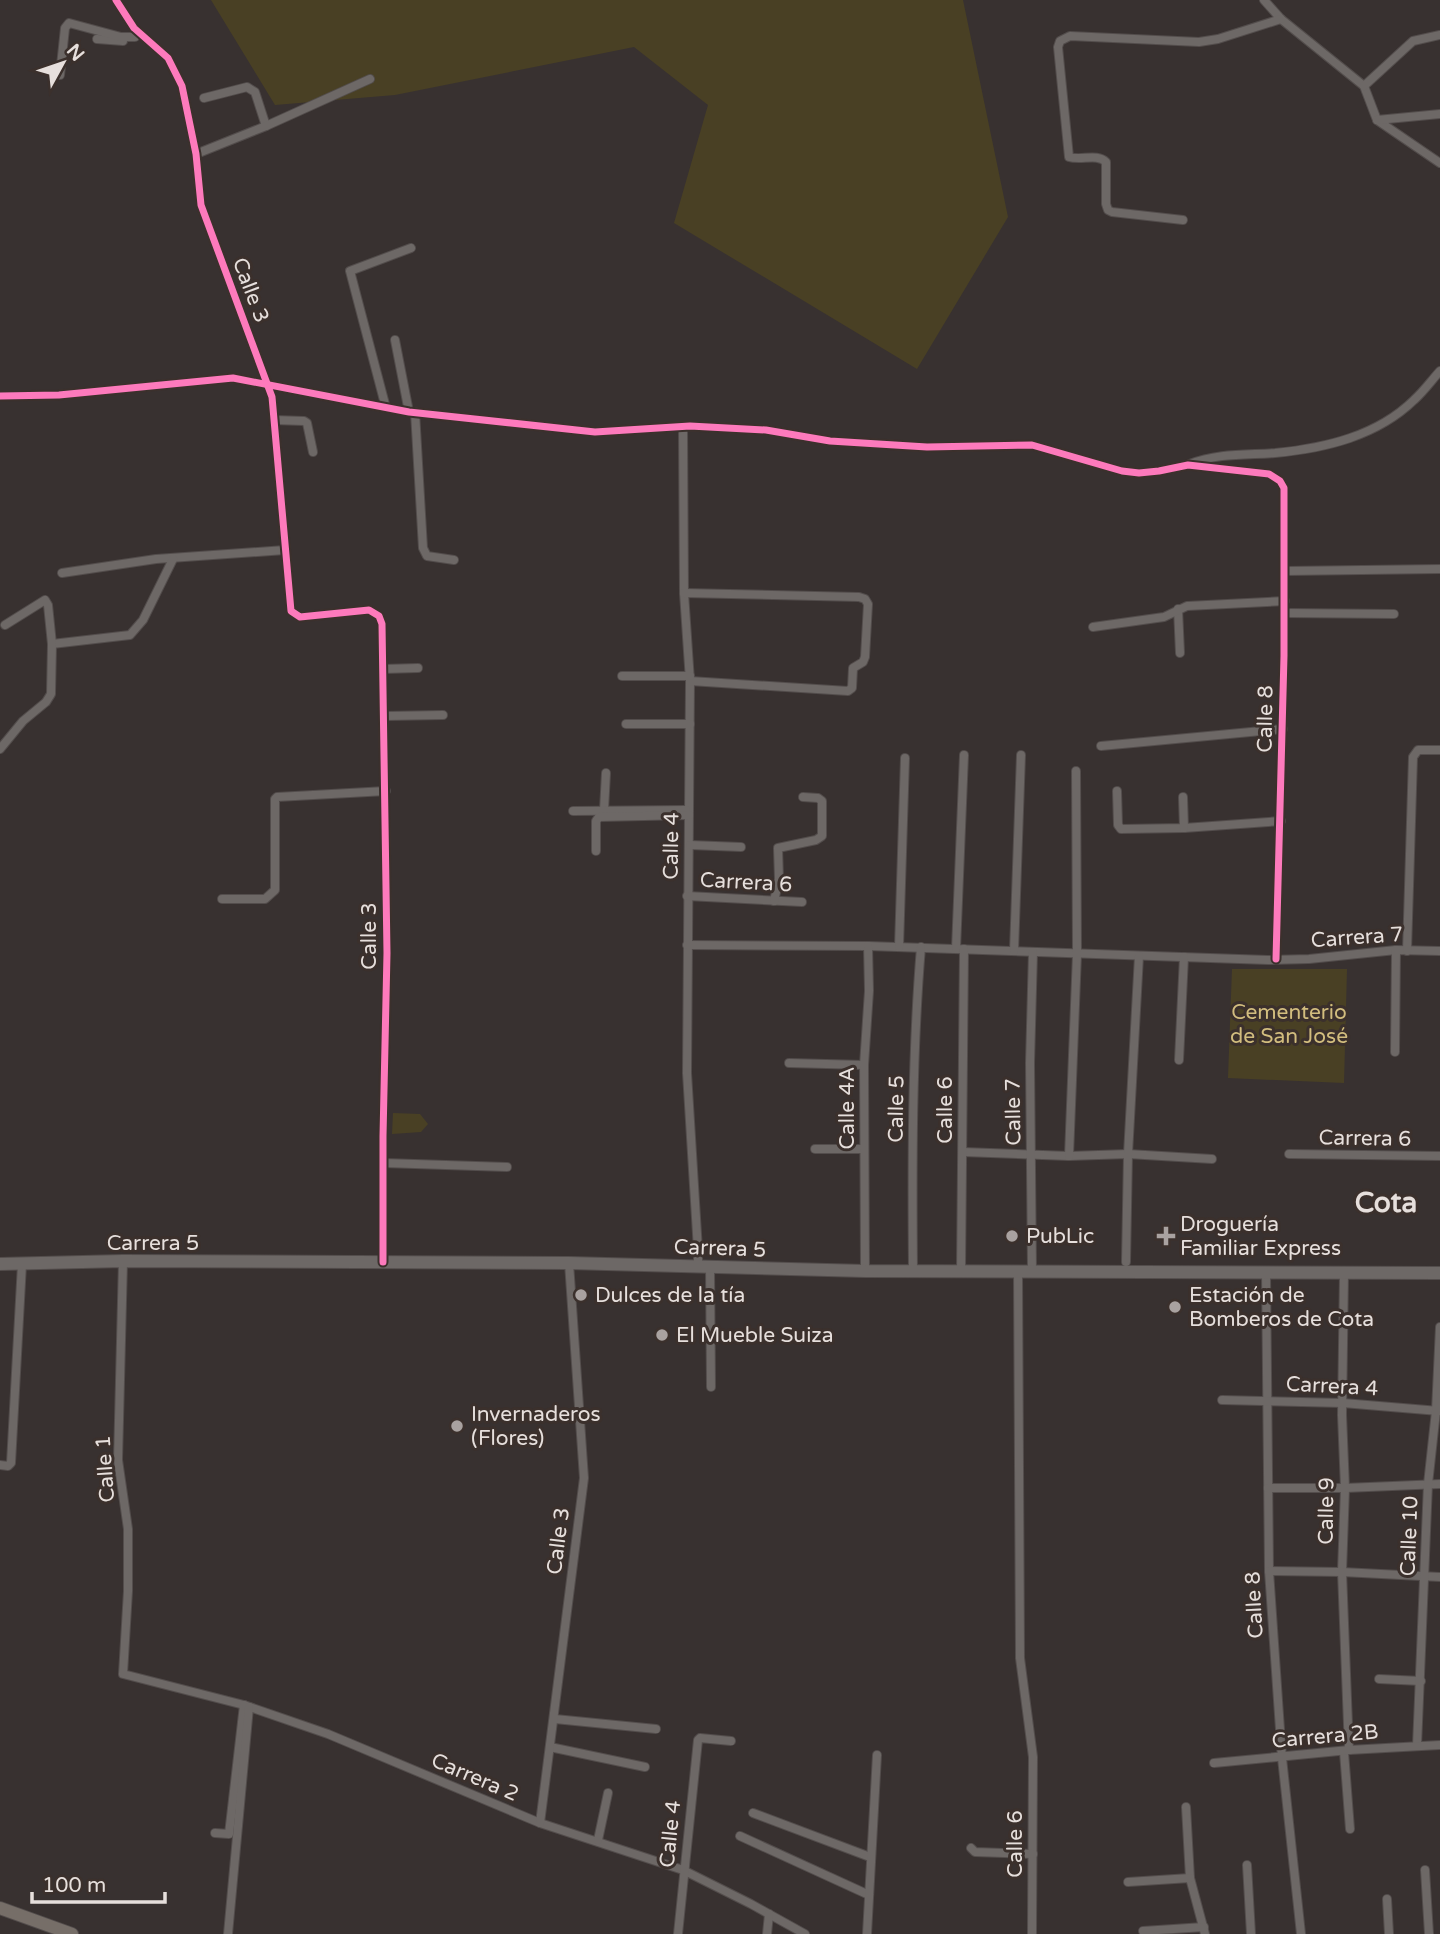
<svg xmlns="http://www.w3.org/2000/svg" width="1440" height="1934" font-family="'Varela Round',sans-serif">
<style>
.green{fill:#494024}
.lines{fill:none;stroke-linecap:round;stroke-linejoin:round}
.street-casing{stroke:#534d4c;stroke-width:10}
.secondary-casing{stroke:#534d4c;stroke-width:14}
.primary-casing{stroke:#534d4c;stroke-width:14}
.street{stroke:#6d6866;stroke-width:8}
.secondary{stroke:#6d6866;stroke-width:12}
.primary{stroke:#766e68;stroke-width:12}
.cycleway-casing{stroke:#3b302c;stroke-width:11}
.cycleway{stroke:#fd7abc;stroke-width:7}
.poi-dot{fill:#a9a2a0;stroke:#3b302c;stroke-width:2.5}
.labels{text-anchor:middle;stroke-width:6;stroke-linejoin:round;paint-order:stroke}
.street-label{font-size:21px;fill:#e6dfdc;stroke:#3b302c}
.park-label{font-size:21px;fill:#d2bd7e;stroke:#3b302c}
.poi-label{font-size:21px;fill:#e6dfdc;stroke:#3b302c;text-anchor:start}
.district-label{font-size:28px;font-weight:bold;fill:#e6dfdc;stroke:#3b302c}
</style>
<rect width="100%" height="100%" fill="#383130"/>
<g class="green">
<path d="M 211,0 L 963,0 L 1008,217 L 917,369 L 674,223 L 708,105 L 634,47 L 395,95 L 275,105 Z"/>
<path d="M 1232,969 L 1347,969 L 1344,1083 L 1228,1078 Z"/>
<path d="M 393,1113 L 420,1114 L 428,1124 L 421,1132 L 392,1134 Z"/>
</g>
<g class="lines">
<g class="street-casing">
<g id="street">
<path d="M 116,0 L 134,28 L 168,58 L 182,86 L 196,154 L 201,205 L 272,397 L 291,611 L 300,617 L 369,610 L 379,616 L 382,624 L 387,953 L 383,1136 L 383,1262"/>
<path d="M 1264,0 L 1281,19 L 1364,86 L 1377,120 L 1440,163"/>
<path d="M 97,39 L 123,41"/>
<path d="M 60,75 L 65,28 L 69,23 L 121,37 L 135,37"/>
<path d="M 1364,86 L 1413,41 L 1440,35"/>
<path d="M 204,98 L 247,87 L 255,92 L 266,126"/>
<path d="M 1377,120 L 1440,114"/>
<path d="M 196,154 L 266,126 L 370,79"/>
<path d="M 1183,220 L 1112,212 L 1108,210 L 1106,204 L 1106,162 C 1097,153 1081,161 1069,157 L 1058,47 L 1060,41 L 1070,36 L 1199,42 L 1218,39 L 1281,19"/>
<path d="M 395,340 L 409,412"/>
<path d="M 0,396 L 59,395 L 233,378 L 409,412 L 595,432 L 690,426 L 766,430 L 830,441 L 927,447 L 1032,445 L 1122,471 L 1139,473 L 1159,471 L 1188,465 L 1269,474 L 1280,481 L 1284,488 L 1284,656 L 1276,959"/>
<path d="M 386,408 L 350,271 L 411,248"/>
<path d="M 415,412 L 423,548 L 427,556 L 454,560"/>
<path d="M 274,420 L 304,421 L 307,423 L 313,452"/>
<path d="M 683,426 L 684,593 L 690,681 L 687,1073 L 698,1250 L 698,1267"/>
<path d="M 1190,464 C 1217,453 1247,455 1275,453 C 1326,448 1377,436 1414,400 C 1424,391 1431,381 1440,371"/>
<path d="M 1285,571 L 1440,569"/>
<path d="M 62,573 L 156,559 L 285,550"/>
<path d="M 684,593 L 859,597 L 865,599 L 868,604 L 865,657 L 863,662 L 853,668 L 852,688 L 848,691 L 690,681"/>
<path d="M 1178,609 L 1180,653"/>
<path d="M 1284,613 L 1394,614"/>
<path d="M 1093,627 L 1164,617 L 1187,606 L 1285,601"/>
<path d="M 52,644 L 130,635 L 143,620 L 173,559"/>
<path d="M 383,669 L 418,668"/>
<path d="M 622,676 L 690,676"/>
<path d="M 385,716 L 443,715"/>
<path d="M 626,724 L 690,724"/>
<path d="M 1101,746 L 1283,729"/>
<path d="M 0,749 L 23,721 L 46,702 L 51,694 L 52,644 L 48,605 L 45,600 L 5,625"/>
<path d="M 1117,791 L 1118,825 L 1121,829 L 1184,828 L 1281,821"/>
<path d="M 1183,797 L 1184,828"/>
<path d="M 604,810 L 606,773"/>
<path d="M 573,811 L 686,810"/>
<path d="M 690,845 L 741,847"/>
<path d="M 596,851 L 596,821 L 599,817 L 689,815"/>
<path d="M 687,896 L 802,902"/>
<path d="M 222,899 L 265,899 L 275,890 L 275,799 L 277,797 L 386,791"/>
<path d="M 774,901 L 779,879 L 778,848 L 816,840 L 822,836 L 822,801 L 818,798 L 803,797"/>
<path d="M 687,945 L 868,946 L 1268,960 L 1309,959 L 1396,950 L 1440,951"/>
<path d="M 899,947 L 905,758"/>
<path d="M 956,949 L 964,755"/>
<path d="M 1014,951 L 1021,755"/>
<path d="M 1407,951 L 1413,757 L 1418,750 L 1440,750"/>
<path d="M 1395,1052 L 1396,950"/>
<path d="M 1179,1060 L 1184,957"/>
<path d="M 789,1063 L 864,1065"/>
<path d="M 815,1149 L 864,1149"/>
<path d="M 963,1152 L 1069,1156 L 1128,1154 L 1212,1159"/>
<path d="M 1289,1154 L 1440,1156"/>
<path d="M 1069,1156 L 1077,954 L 1076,771"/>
<path d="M 384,1163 L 507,1167"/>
<path d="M 123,1261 L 118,1460 L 128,1529 L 128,1591 L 123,1674 L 244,1705 L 328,1734 L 540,1823 L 683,1870 L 751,1904 L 805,1934"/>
<path d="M 1126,1262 L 1128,1154 L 1139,956"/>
<path d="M 710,1267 L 711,1387"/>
<path d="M 865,1271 L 864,1065 L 869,991 L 868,946"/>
<path d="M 913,1271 C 912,1163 912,1055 921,947"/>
<path d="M 961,1272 L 964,949"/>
<path d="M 1018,1272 L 1020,1658 L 1033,1757 L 1032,1934"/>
<path d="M 1032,1272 L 1030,1063 L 1033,952"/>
<path d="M 1266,1273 L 1269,1571 L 1282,1758 L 1301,1934"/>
<path d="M 1344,1273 L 1342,1415 L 1345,1488 L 1342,1572 L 1349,1750"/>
<path d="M 1222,1400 L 1343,1403 L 1439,1411"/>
<path d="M 0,1465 L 8,1466 L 11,1463 L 22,1264"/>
<path d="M 1268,1488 L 1345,1488 L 1440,1484"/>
<path d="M 1269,1571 L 1342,1572 L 1440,1577"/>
<path d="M 1379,1679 L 1421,1681"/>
<path d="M 555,1719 L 656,1729"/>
<path d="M 1417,1746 L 1428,1484 L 1436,1411 L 1440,1327"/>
<path d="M 550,1747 L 645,1767"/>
<path d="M 1344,1752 L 1350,1829"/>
<path d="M 1214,1763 L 1349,1750 L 1440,1745"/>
<path d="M 1186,1807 L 1190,1878 L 1205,1934"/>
<path d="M 753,1813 L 870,1857"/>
<path d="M 540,1823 L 584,1478 L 569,1263"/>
<path d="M 215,1833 L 229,1834 L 244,1705"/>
<path d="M 740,1836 L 869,1895"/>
<path d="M 598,1840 L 608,1793"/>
<path d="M 971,1848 L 975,1852 L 1033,1854"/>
<path d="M 1247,1865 L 1251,1934"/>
<path d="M 1425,1870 L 1429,1934"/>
<path d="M 1128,1882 L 1190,1878"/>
<path d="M 1387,1899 L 1389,1934"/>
<path d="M 1143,1931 L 1204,1927"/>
<path d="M 228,1934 L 249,1707"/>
<path d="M 678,1934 L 698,1740 L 700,1738 L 731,1741"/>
<path d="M 767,1934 L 769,1914"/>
<path d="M 867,1934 L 877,1755"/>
</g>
</g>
<g class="secondary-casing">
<path id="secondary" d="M 0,1264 L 123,1261 L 569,1263 L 865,1271 L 1440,1273"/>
</g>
<g class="primary-casing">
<path id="primary" d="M 0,1908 L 72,1934"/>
</g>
<use href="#street" class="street"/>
<use href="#secondary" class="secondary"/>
<use href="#primary" class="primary"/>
<g class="cycleway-casing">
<g id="cycleway">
<path d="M 116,0 L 134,28 L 168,58 L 182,86 L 196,154 L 201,205 L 272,397 L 291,611 L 300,617 L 369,610 L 379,616 L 382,624 L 387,953 L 383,1136 L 383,1262"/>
<path d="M 0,396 L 59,395 L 233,378 L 409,412 L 595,432 L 690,426 L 766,430 L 830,441 L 927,447 L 1032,445 L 1122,471 L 1139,473 L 1159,471 L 1188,465 L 1269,474 L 1280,481 L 1284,488 L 1284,656 L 1276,959"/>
</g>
</g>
<use href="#cycleway" class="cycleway"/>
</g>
<g class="poi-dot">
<circle cx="1012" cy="1236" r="7"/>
<path d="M1162.5 1225.5h7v7h7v7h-7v7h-7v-7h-7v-7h7z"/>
<circle cx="581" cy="1295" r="7"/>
<circle cx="1175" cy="1307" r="7"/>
<circle cx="662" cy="1335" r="7"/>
<circle cx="457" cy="1426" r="7"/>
</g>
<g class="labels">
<g class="street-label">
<text transform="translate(251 290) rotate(69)" y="7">Calle 3</text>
<text transform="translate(1265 719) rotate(-89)" y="7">Calle 8</text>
<text transform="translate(671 846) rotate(-89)" y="7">Calle 4</text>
<text transform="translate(746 882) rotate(3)" y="7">Carrera 6</text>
<text transform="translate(369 936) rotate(-90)" y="7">Calle 3</text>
<text transform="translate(1357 937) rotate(-4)" y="7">Carrera 7</text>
<text transform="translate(847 1108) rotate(-90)" y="7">Calle 4A</text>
<text transform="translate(896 1109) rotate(-89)" y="7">Calle 5</text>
<text transform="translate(945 1110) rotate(-90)" y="7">Calle 6</text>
<text transform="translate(1013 1112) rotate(-91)" y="7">Calle 7</text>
<text transform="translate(1365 1138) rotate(1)" y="7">Carrera 6</text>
<text x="153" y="1250">Carrera 5</text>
<text transform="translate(720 1248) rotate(2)" y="7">Carrera 5</text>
<text transform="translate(1332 1386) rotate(3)" y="7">Carrera 4</text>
<text transform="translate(105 1469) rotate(-94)" y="7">Calle 1</text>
<text transform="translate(1326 1511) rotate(-89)" y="7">Calle 9</text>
<text transform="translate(1409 1536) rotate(-88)" y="7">Calle 10</text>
<text transform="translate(558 1541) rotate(-83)" y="7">Calle 3</text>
<text transform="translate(1254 1605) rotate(-93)" y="7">Calle 8</text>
<text transform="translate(1325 1736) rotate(-5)" y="7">Carrera 2B</text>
<text transform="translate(475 1777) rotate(23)" y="7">Carrera 2</text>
<text transform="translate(670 1834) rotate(-84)" y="7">Calle 4</text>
<text transform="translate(1015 1844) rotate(-90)" y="7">Calle 6</text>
</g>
<g class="park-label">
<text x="1289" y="1019">Cementerio<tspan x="1289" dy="24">de San José</tspan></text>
</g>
<g class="poi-label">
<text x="1180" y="1231">Droguería<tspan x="1180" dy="24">Familiar Express</tspan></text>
<text x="1026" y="1243">PubLic</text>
<text x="595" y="1302">Dulces de la tía</text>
<text x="1189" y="1302">Estación de<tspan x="1189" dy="24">Bomberos de Cota</tspan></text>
<text x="676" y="1342">El Mueble Suiza</text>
<text x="471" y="1421">Invernaderos<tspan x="471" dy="24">(Flores)</tspan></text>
</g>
<g class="district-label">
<text x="1386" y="1212">Cota</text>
</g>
</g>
<g transform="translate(63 63) rotate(50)" stroke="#3b302c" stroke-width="5" paint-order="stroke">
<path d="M0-5L12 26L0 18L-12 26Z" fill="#e6dfdc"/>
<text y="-10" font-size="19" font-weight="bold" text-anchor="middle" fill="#e6dfdc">N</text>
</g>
<path d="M32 1892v10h133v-10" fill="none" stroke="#e6dfdc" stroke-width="3.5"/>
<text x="42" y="1892" font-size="21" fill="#e6dfdc" stroke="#3b302c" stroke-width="5" paint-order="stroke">100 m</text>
</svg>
